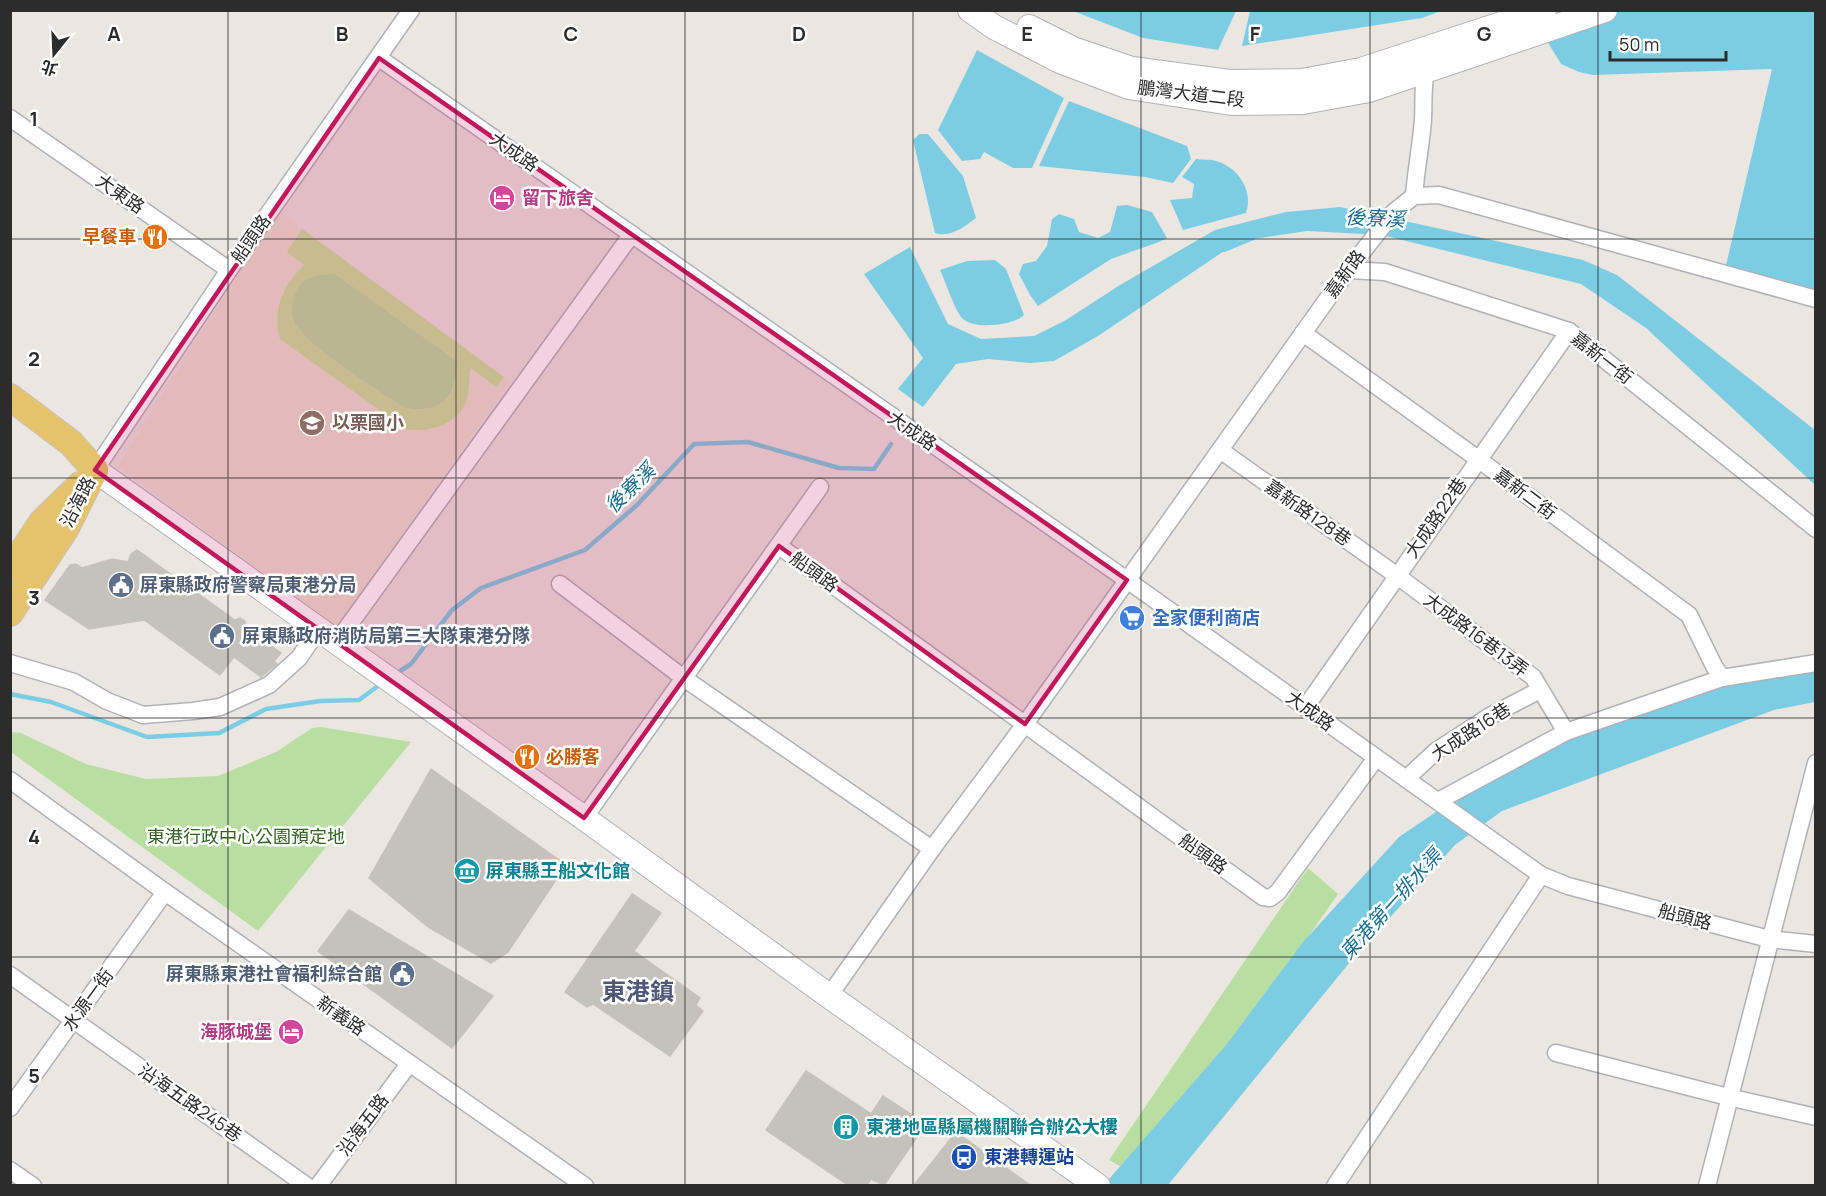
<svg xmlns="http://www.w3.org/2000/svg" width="1826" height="1196" font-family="Manrope,'Noto Sans TC',sans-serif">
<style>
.education{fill:#ece2d1}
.green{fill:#b8dea1}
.pitch{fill:#c9e49e;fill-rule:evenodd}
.water{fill:#7ccde4}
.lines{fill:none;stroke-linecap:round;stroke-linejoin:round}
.stream{stroke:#7ccde4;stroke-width:4.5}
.building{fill:#c5c1bb;stroke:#c8c2b9;stroke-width:1.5}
.street-casing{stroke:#b0b2bb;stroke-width:19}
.secondary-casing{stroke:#b0b2bb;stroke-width:26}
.primary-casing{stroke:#c4c4c4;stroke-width:28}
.street{stroke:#fff;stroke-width:16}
.secondary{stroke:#fff;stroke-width:24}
.primary{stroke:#e5c36c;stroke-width:26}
.marked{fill:#c2185b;fill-opacity:0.2;stroke:#c2185b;stroke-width:4.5;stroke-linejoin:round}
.grid{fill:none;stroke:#2c2c2c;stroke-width:1.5;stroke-opacity:0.55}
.labels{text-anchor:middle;stroke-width:5;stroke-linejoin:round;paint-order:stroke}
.street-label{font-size:18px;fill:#2c2c2c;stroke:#fff}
.hotel-label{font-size:18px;font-weight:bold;fill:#b23c85;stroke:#fff;text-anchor:start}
.food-label{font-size:18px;font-weight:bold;fill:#c56008;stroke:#fff;text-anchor:end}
.education-label{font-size:18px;font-weight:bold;fill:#785e54;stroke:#fff;text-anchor:start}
.service-label{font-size:18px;font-weight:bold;fill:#4e5e75;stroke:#fff;text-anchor:start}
.shop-label{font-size:18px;font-weight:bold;fill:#366cbe;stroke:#fff;text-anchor:start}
.park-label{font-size:18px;fill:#326321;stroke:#fff}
.culture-label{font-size:18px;font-weight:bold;fill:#0d838f;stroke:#fff;text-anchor:start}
.transit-label{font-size:18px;font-weight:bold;fill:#164399;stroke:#fff;text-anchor:start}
.water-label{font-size:20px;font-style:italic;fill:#1a6e92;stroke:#fff}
.district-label{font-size:24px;font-weight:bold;fill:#505979;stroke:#fff}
.grid-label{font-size:20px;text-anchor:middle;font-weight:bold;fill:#2c2c2c;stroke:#fff;stroke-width:5;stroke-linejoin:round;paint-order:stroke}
</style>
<rect width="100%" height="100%" fill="#ece6e0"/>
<path class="education" d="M 278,211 L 510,381 L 337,627 L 118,466 Z"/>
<g class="green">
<path d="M 334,273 L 457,361 C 457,398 442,414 405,408 C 382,393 299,342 293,319 C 291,312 292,303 294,296 C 302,274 314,276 334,273 Z"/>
<path d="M 321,727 L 411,742 L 258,931 L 11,752 L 11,732 L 21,733 L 86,764 L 146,779 L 218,776 L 276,752 L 312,728 Z"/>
<path d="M 1308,868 L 1338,894 L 1222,1060 L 1123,1168 L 1109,1160 Z"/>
</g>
<path class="pitch" d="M 302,229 L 504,377 L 497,387 L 470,368 C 469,380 470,395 464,406 C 454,426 426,433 406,429 L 280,339 C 272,309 283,286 304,265 L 287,252 ZM 334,273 L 457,361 C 458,398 442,414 405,408 C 382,393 299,342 293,319 C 291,312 292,303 294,297 C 302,274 314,276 334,273 Z"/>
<g class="water">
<path d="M 1073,11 L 1236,11 L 1218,50 L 1143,38 Z"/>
<path d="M 1250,11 L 1250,10 L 1441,11 L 1422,18 L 1242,46 Z"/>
<path d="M 1602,11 L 1815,11 L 1815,299 L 1724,274 L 1772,69 L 1593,75 L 1579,72 L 1561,64 L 1542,33 Z"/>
<path d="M 977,50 L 1064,98 L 1032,168 L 1013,168 L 984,152 L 980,159 L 962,161 L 938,130 Z"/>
<path d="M 1069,101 L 1187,146 L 1191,159 L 1173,183 L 1145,177 L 1039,166 Z"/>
<path d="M 919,134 L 928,134 L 963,176 L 976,218 C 964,227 950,238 935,233 L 913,140 Z"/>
<path d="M 1196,159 C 1203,160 1210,159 1216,161 C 1238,167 1254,191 1246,213 L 1183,230 L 1170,200 L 1192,198 L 1194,184 L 1182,177 Z"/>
<path d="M 1127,205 L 1152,212 L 1167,238 L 1159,242 L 1111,259 L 1038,306 L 1030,295 L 1019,274 L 1023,264 L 1036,261 L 1047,246 L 1052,219 L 1059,214 L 1074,219 L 1079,232 L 1098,238 L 1110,232 L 1117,206 Z"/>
<path d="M 1340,207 L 1583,260 L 1617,275 L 1815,430 L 1815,485 L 1646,328 L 1581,284 L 1382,235 L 1307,231 L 1239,241 L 1098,336 L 1054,361 L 1030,363 L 988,359 L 956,364 L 923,407 L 898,389 L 923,358 L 864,274 L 910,247 L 948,324 L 981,339 L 1034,336 L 1066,320 L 1120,285 L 1215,230 L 1286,212 Z"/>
<path d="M 995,260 L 1006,269 L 1024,315 C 1013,326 973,330 962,318 C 955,311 945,280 940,270 L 967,261 Z"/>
<path d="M 1815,665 L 1815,702 L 1774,710 L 1502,811 L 1455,845 L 1350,962 L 1168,1185 L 1103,1186 L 1227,1044 L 1303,942 L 1399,837 L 1464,793 L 1574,736 L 1773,671 Z"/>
</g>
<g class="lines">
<g class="stream">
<path d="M 1224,250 L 1253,238"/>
<path d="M 394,675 L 411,664 L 452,610 L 481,588 L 585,550 L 637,505 L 694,444 L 748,442 L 839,468 L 874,469 L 891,444"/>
<path d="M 10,694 L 51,702 L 147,737 L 219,733 L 266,709 L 320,701 L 359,700 L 382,683"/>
</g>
</g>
<g class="building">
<path d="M 137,550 L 235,620 L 240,618 L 245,621 L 245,627 L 281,653 L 274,661 L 277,664 L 261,677 L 234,657 L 220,675 L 144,620 L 89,629 L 45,600 L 70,565 L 76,564 L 82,568 L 112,559 L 128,562 L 131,554 Z"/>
<path d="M 431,769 L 566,865 L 508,952 L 491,963 L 428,927 L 369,878 Z"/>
<path d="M 632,894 L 661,913 L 634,951 L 700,998 L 696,1005 L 703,1011 L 670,1056 L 593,1004 L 587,1007 L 565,992 Z"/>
<path d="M 349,910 L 493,996 L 452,1048 L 318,951 Z"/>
<path d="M 806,1071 L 871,1114 L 883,1096 L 926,1124 L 884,1185 L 871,1179 L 867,1185 L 848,1185 L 766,1130 Z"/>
<path d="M 956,1132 L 1030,1185 L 914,1185 Z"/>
</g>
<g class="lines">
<g class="street-casing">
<g id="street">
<path d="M 379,58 L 1127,580 L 1541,875 L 1568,886 L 1769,939 L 1816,944"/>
<path d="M 10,118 L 229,270"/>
<path d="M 1414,196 C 1416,170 1421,145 1423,120 C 1424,101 1422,81 1428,63"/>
<path d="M 1348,270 L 1385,272 L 1569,331 L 1816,529"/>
<path d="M 1303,333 L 1478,459 L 1689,615 L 1714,666 L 1722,678"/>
<path d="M 1220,450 L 1396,575 L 1533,677 L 1566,732"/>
<path d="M 95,470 L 229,270 L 411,10"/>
<path d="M 779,546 L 1263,897 L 1270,898 L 1278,892 L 1376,758"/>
<path d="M 560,584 L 685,679 L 932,849"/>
<path d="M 336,643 L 632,234"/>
<path d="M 10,663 L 74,682 L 107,701 L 143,715 L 193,711 L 220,707 L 269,685 L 299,658 L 318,630"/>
<path d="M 1305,708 L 1569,331"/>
<path d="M 1406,779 L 1436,751 L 1490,716 L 1540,690"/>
<path d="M 10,780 L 165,892 L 585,1186"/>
<path d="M 1438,801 L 1566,732 L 1722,678 L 1816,663"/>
<path d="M 584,818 L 820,487"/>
<path d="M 10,975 L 307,1186"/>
<path d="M 829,996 L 932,849 L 1025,724 L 1348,270 L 1394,212 L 1414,196 L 1439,195 L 1816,299"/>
<path d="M 1556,1053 L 1728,1097 L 1816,1117"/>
<path d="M 10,1108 L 165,892"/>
<path d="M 10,1170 L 33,1186"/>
<path d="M 318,1186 L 409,1064"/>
<path d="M 1335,1186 L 1541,875"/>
<path d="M 1707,1186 L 1816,763"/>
</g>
</g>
<g class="secondary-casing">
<g id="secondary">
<path d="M 970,10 L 994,27 L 1060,61 L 1129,87 L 1231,103 L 1303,102 L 1369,90 L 1605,10"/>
<path d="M 1029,27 L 1073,49 L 1132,69 L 1229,82 L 1302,81 L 1361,70 L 1544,10"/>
<path d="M 95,470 L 584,818 L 829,996 L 1098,1186"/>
</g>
</g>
<g class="primary-casing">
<g id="primary">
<path d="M 10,397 L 71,443 L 95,470"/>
<path d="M 10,570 L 42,522 L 80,485"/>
<path d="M 10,613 L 66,528 L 95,470"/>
</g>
</g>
<use href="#street" class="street"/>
<use href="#secondary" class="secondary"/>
<use href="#primary" class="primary"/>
</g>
<path class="marked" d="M 379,58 L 1127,580 L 1025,724 L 779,546 L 584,818 L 95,470 Z"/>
<path class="grid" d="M 228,10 L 228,1186M 456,10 L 456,1186M 685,10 L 685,1186M 913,10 L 913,1186M 1141,10 L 1141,1186M 1370,10 L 1370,1186M 1598,10 L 1598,1186M 10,239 L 1816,239M 10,478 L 1816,478M 10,718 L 1816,718M 10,957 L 1816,957"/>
<defs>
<g id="hotel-disc" transform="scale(1.35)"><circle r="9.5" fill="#d1479c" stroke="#fff"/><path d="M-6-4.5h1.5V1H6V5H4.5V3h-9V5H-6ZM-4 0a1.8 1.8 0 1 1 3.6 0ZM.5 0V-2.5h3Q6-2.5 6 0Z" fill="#fff"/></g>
<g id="restaurant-disc" transform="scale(1.35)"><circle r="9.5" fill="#e8710a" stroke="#fff"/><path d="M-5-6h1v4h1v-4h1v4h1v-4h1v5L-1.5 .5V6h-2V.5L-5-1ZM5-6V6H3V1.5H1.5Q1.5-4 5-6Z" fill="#fff"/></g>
<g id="school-disc" transform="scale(1.35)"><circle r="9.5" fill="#8d6e63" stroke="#fff"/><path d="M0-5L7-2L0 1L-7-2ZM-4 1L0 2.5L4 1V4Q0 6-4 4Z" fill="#fff"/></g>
<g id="civic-disc" transform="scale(1.35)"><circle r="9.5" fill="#5c6f8a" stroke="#fff"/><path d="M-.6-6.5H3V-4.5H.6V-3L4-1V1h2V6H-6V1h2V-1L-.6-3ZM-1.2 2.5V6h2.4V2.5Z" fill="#fff"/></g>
<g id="supermarket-disc" transform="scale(1.35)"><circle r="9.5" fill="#3f7fe0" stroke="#fff"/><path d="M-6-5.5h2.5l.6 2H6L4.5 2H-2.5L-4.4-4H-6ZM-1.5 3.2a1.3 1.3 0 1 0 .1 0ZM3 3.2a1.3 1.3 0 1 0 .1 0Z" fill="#fff"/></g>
<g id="museum-disc" transform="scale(1.35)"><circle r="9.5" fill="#0f9aa8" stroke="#fff"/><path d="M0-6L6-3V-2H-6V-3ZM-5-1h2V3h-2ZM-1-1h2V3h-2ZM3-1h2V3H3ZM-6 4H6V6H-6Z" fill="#fff"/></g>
<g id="building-disc" transform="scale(1.35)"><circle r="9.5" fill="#0f9aa8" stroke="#fff"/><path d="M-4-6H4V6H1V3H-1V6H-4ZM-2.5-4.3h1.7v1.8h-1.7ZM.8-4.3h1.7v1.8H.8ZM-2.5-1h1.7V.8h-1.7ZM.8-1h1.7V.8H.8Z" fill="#fff"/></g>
<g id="bus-disc" transform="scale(1.35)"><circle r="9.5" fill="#1a4fb4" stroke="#fff"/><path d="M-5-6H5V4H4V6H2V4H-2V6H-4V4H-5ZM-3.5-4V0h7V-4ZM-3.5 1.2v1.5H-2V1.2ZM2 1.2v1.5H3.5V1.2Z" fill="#fff"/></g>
</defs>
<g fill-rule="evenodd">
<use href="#hotel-disc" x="502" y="198"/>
<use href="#restaurant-disc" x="155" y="237"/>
<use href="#school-disc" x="312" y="423"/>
<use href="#civic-disc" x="121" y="585"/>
<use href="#supermarket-disc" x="1132" y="618"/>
<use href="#civic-disc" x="222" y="636"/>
<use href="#restaurant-disc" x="527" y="757"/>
<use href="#museum-disc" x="467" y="871"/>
<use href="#civic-disc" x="402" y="974"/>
<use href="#hotel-disc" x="291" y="1032"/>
<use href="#building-disc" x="846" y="1127"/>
<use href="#bus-disc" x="964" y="1157"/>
</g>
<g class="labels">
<g class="street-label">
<text transform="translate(1191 94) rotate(7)" y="6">鵬灣大道二段</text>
<text transform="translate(514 152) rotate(35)" y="6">大成路</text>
<text transform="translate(120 194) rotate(35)" y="6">大東路</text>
<text transform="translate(251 239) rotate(-55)" y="6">船頭路</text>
<text transform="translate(1345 274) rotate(-54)" y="6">嘉新路</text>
<text transform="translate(1602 358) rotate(38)" y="6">嘉新一街</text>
<text transform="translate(912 431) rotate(35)" y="6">大成路</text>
<text transform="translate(1525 494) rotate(37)" y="6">嘉新二街</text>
<text transform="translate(78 502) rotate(-63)" y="6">沿海路</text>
<text transform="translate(1308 513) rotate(35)" y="6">嘉新路128巷</text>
<text transform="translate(1436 518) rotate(-55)" y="6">大成路22巷</text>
<text transform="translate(814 572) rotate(36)" y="6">船頭路</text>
<text transform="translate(1476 635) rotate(37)" y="6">大成路16巷13弄</text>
<text transform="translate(1310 711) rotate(36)" y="6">大成路</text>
<text transform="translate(1471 732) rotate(-33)" y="6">大成路16巷</text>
<text transform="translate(1203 854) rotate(36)" y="6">船頭路</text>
<text transform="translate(1685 917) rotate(15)" y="6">船頭路</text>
<text transform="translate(88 1000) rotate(-54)" y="6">水源一街</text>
<text transform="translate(341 1016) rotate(35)" y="6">新義路</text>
<text transform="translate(190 1103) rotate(35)" y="6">沿海五路245巷</text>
<text transform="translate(363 1125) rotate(-53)" y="6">沿海五路</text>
</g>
<g class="hotel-label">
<text x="522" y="204">留下旅舍</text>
<text x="272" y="1038" text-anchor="end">海豚城堡</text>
</g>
<g class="food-label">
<text x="136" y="243">早餐車</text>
<text x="546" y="763" text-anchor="start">必勝客</text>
</g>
<g class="education-label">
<text x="332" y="429">以栗國小</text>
</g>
<g class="service-label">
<text x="140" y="591">屏東縣政府警察局東港分局</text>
<text x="242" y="642">屏東縣政府消防局第三大隊東港分隊</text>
<text x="382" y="980" text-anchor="end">屏東縣東港社會福利綜合館</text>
</g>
<g class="shop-label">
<text x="1152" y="624">全家便利商店</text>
</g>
<g class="park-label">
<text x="246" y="843">東港行政中心公園預定地</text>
</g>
<g class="culture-label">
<text x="486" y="877">屏東縣王船文化館</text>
<text x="866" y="1133">東港地區縣屬機關聯合辦公大樓</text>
</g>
<g class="transit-label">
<text x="984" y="1163">東港轉運站</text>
</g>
<g class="water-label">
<text transform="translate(1375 218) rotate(3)" y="7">後寮溪</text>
<text transform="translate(630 488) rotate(-44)" y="7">後寮溪</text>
<text transform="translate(1391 904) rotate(-48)" y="7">東港第一排水渠</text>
</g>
<g class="district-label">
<text x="638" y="1000">東港鎮</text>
</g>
</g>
<g class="grid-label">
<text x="114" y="41">A</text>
<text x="342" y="41">B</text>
<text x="571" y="41">C</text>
<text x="799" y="41">D</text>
<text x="1027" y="41">E</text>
<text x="1255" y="41">F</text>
<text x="1484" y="41">G</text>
<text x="34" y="126">1</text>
<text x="34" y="366">2</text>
<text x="34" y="605">3</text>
<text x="34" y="844">4</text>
<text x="34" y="1083">5</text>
</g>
<rect width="1826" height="1196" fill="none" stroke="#2c2c2c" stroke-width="24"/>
<g transform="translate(54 54) rotate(198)" stroke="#ffffff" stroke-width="4.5" paint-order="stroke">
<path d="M0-4.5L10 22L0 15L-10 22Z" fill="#2c2c2c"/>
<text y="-9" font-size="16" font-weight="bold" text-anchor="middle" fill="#2c2c2c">北</text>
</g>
<path d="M1610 51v9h116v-9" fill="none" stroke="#2c2c2c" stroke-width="3"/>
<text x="1619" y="51" font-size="18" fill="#2c2c2c" stroke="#ffffff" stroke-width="4.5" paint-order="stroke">50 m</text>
</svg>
